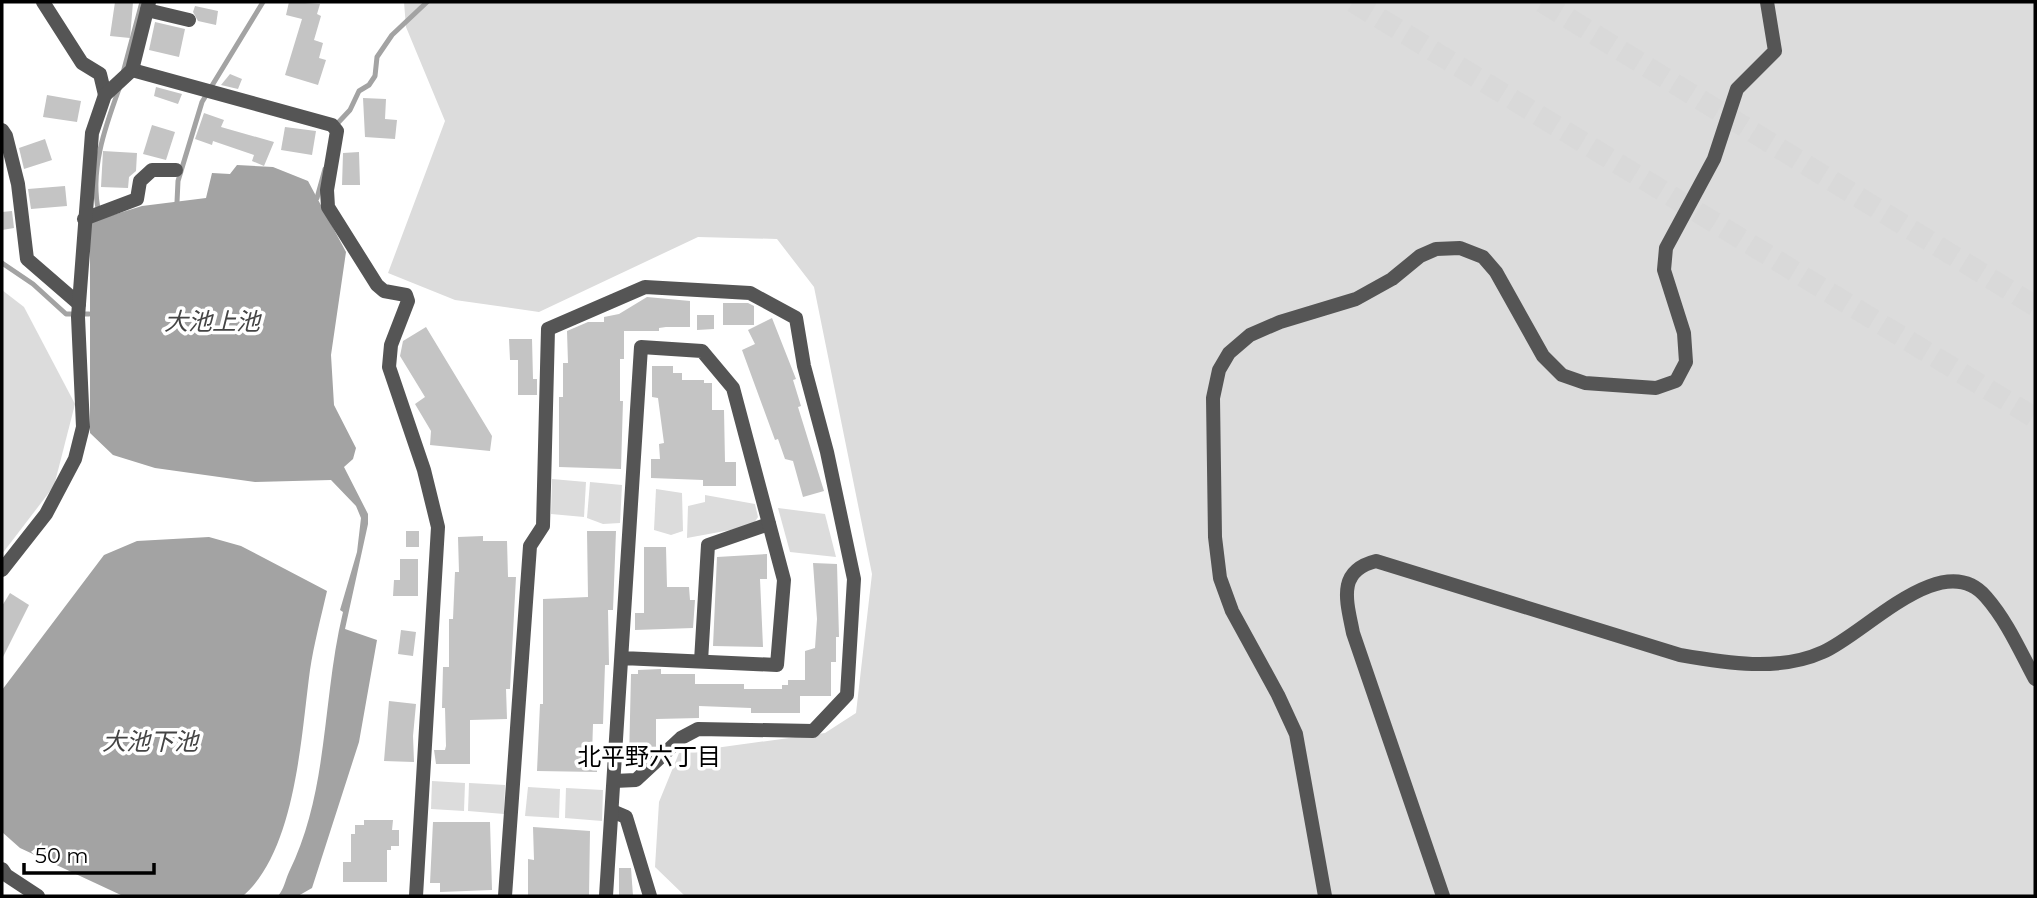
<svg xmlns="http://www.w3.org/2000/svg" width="2037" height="898" font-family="Montserrat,'Noto Sans JP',sans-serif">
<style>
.green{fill:#dcdcdc}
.water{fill:#a3a3a3}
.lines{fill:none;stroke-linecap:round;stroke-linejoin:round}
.stream{stroke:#a3a3a3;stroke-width:5}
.building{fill:#c4c4c4}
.highway-tunnel{stroke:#d9d9d9;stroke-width:21;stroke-dasharray:21 10;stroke-linecap:butt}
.street{stroke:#555;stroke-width:14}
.labels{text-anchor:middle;stroke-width:7;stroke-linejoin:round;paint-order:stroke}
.water-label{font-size:24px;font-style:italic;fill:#444;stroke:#fff}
.neighbourhood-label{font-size:24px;fill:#000;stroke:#fff}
</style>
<rect width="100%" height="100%" fill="#fff"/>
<g class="green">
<path d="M 404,2 L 2035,2 L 2035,896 L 685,896 L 655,867 L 659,802 L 679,753 L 825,733 L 856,713 L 872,574 L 814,287 L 777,239 L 698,237 L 539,312 L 455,300 L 388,273 L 445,121 L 406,27 Z"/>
<path d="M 2,290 L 24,307 L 75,404 L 54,486 L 2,554 Z"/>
<path d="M 552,479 L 586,482 L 584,517 L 551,514 Z"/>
<path d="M 590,482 L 622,485 L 620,523 L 603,524 L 587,518 Z"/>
<path d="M 656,489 L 682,493 L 683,531 L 671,535 L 654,530 Z"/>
<path d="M 705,495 L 755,504 L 758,517 L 752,526 L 687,538 L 688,506 L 705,502 Z"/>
<path d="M 778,508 L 825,514 L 836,557 L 790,552 Z"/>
<path d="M 432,781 L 465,783 L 464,811 L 431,809 Z"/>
<path d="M 469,783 L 505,785 L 504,814 L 468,811 Z"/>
<path d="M 528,787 L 560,789 L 559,818 L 525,816 Z"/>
<path d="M 566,788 L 603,790 L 602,821 L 565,818 Z"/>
</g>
<g class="water">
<path d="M 237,165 L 273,167 L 308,181 L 346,252 L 331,355 L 334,405 L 356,448 L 353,459 L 344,467 L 368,514 L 368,524 L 345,629 L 377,640 L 359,742 L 312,888 L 298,896 L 278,896 C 284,889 285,881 289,872 C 329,791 322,699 343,612 L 340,610 L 357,552 L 361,518 L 356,506 L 331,480 L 255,482 L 155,468 L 113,455 L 90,433 L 90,222 L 142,206 L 206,198 L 212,173 L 230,174 Z"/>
<path d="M 209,537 L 241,546 L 327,591 C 321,617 314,644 310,670 C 301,736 296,850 243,896 L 123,896 L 20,848 L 2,832 L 2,690 L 104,555 L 137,541 Z"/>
</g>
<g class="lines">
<g class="stream">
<path d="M 123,73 L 142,2"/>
<path d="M 335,126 L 350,110 L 359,91 L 369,85 L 375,76 L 377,57 L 392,35 L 427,2"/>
<path d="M 317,198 L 325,169"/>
<path d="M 177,202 L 178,181 L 202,102 L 263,2"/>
<path d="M 99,213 C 89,172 105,127 119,89"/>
<path d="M 2,263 L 33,284 L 66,314 L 89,314"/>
</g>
</g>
<g class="building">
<path d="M 115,2 L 133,2 L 130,38 L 110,36 Z"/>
<path d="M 289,2 L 320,4 L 317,14 L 321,16 L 314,40 L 323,43 L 319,58 L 326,60 L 318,85 L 285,75 L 302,19 L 286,15 Z"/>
<path d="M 195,6 L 218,11 L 216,25 L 198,21 L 193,12 Z"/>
<path d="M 155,22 L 185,29 L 179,57 L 149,50 Z"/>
<path d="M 230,74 L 242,79 L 238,89 L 221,85 Z"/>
<path d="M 156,87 L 182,94 L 178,104 L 154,96 Z"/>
<path d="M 47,95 L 81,101 L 77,122 L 43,117 Z"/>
<path d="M 363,98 L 386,99 L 385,119 L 397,120 L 395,139 L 365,137 Z"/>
<path d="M 204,113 L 224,120 L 221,127 L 274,142 L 264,166 L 252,161 L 254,155 L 213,141 L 212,145 L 195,139 Z"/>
<path d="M 152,125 L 175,132 L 166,160 L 143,154 Z"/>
<path d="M 285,127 L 316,131 L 312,155 L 281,150 Z"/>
<path d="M 45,139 L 52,160 L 24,169 L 19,148 Z"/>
<path d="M 103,151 L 137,153 L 136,171 L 129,177 L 128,188 L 101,187 Z"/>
<path d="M 359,152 L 360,185 L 342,185 L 343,153 Z"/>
<path d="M 65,186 L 67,206 L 31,209 L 28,189 Z"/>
<path d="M 12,211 L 14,228 L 2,230 L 2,212 Z"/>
<path d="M 647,297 L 690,301 L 690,327 L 666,327 L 659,328 L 659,331 L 624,331 L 624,359 L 620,359 L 620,401 L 623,401 L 621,469 L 559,467 L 559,397 L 563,397 L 563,363 L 568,363 L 567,331 L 588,322 L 604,322 L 604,317 L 619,314 Z"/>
<path d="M 723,303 L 748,303 L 754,306 L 754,325 L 723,325 Z"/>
<path d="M 697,315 L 714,315 L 714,329 L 697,330 Z"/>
<path d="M 772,318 L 796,379 L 793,380 L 801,406 L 798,407 L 824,491 L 803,497 L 793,461 L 785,459 L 778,439 L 775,440 L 742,350 L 755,344 L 748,330 Z"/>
<path d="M 426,327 L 492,436 L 490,451 L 430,445 L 431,431 L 415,404 L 425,397 L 400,356 L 403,341 Z"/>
<path d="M 509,339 L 532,339 L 533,379 L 537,379 L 537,395 L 518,395 L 518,360 L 510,360 Z"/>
<path d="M 652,366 L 673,366 L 673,373 L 682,373 L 682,380 L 704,380 L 704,383 L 712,383 L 712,410 L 724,410 L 725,462 L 736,462 L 736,486 L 703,486 L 703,480 L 651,478 L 651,459 L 660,459 L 659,444 L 664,443 L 658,398 L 652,397 Z"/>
<rect x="406" y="531" width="13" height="16"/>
<path d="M 587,531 L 616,531 L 613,610 L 608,610 L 609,665 L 605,665 L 603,724 L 593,724 L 592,755 L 597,755 L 597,772 L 537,771 L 540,704 L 543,704 L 543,599 L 588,597 Z"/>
<path d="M 483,536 L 483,541 L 507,541 L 508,577 L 516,577 L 510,689 L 506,689 L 507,719 L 470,720 L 470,764 L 436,764 L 434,750 L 445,750 L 446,746 L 445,708 L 442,708 L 443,667 L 449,667 L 449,619 L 453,619 L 455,572 L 459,572 L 458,537 Z"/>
<path d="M 644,547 L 666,547 L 667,587 L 689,587 L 690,600 L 695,600 L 693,628 L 635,630 L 635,613 L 644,613 Z"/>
<path d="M 767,554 L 767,579 L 760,579 L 763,647 L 713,646 L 717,557 Z"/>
<path d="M 400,559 L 418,559 L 418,596 L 393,596 L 394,580 L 400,580 Z"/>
<path d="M 813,563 L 837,564 L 839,637 L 836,637 L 836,662 L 831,662 L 831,696 L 800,696 L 800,713 L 751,713 L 751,708 L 699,706 L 699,718 L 656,719 L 656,748 L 644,750 L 643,761 L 629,760 L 631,674 L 638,674 L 638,670 L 661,669 L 661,674 L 695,674 L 695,684 L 744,684 L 744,689 L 782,689 L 782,685 L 788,685 L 788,680 L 805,680 L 805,651 L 815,648 L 817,619 Z"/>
<path d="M 10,593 L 29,605 L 2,659 L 2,606 Z"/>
<path d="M 401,630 L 416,632 L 413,656 L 398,654 Z"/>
<path d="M 389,701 L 416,704 L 413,736 L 414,762 L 384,761 Z"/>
<path d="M 364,820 L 393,820 L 392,830 L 399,830 L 399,846 L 391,846 L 391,850 L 387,850 L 387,882 L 343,882 L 343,862 L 351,862 L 351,834 L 355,834 L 355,825 L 364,825 Z"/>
<path d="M 433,822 L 490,822 L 492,890 L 440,892 L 440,883 L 430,883 Z"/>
<path d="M 533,827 L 590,831 L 589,896 L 528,895 L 528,859 L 534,860 Z"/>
<path d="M 619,868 L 631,868 L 633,896 L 619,896 Z"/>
</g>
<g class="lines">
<g class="highway-tunnel">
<path d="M 1353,2 L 2035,418"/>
<path d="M 1542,2 L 2035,306"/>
</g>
<g class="street">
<path d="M 43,2 L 82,63 L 100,74 L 105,95"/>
<path d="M 147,10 L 189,20"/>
<path d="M 132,70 L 332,125 L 337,131 L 327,190 L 328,207 L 377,285 L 384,291 L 406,295 L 408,301 L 391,345 L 389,367 L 424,470 L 438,527 L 416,896"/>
<path d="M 2,130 L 6,136 L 18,184 L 27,259 L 79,304"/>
<path d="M 84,219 L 137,199 L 140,181 L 152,170 L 176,170"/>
<path d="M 2,570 L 46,514 L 75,459 L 83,427 L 78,317 L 92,133 L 105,95 L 132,70 L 149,2"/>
<path d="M 701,661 L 708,545 L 769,524"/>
<path d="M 612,811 L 626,817 L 650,896"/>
<path d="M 2,869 L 6,875 L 38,896"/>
<path d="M 505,896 L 530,546 L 543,526 L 548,329 L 645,287 L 750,293 L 796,318 L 804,366 L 827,452 L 854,579 L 847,695 L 813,731 L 698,729 L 681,738 L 636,780 L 614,781"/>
<path d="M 606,896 L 641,347 L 702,351 L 733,388 L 784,580 L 777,665 L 622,658"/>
<path d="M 1325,896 L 1296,734 L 1278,695 L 1232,611 L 1220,578 L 1215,537 L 1213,398 L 1219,370 L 1229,353 L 1250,335 L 1280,322 L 1356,299 L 1392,279 L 1420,256 L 1436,249 L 1460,248 L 1483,257 L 1496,272 L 1543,356 L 1562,375 L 1585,383 L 1656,388 L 1676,381 L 1686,362 L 1684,333 L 1664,270 L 1666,248 L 1714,159 L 1737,89 L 1775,51 L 1767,2"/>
<path d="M 1443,896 L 1353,633 C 1347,602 1336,571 1376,561 L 1680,655 C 1726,663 1779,672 1823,652 C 1865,634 1943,546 1986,597 C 2007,621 2020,651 2035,679"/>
</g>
</g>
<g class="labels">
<g class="water-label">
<text x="212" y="330">大池上池</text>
<text x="150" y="750">大池下池</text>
</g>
<g class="neighbourhood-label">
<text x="649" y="765">北平野六丁目</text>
</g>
</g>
<rect width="2037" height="898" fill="none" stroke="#000000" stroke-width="7"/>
<path d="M24 863v10h130v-10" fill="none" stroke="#000000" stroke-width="3.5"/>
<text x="35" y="863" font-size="21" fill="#000000" stroke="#ffffff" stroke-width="5" paint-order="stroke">50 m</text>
</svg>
